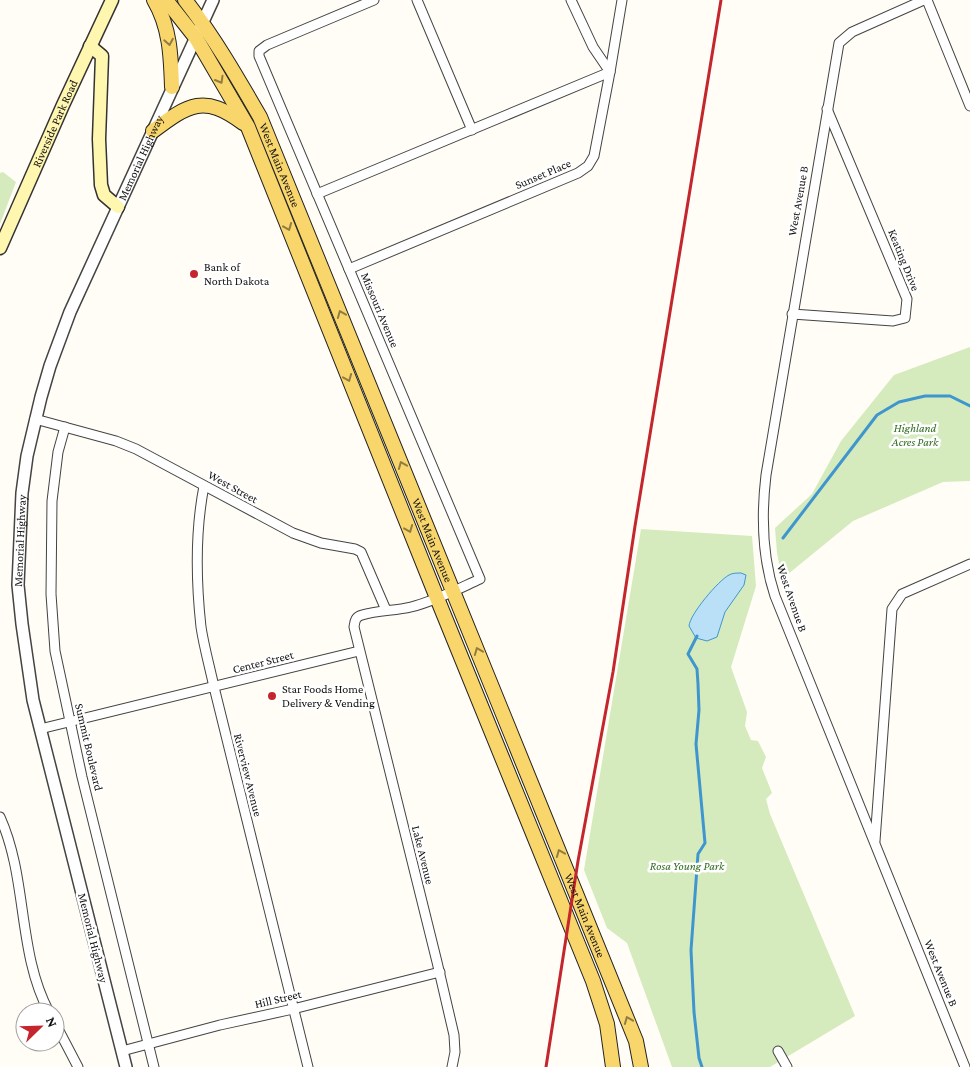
<svg xmlns="http://www.w3.org/2000/svg" width="970" height="1067" font-family="'Crimson Pro',serif">
<style>
.green{fill:#d5ebbd}
.water{fill:#b9e0f7;stroke:#3f96cf}
.lines{fill:none;stroke-linecap:round;stroke-linejoin:round}
.stream{stroke:#3f96cf;stroke-width:3}
.minor-casing{stroke:#444;stroke-width:11}
.tertiary-casing{stroke:#444;stroke-width:14}
.secondary-casing{stroke:#333;stroke-width:15}
.primary-casing{stroke:#222;stroke-width:16}
.minor{stroke:#fff;stroke-width:9}
.tertiary{stroke:#fff;stroke-width:11}
.secondary{stroke:#fff6b0;stroke-width:12}
.primary{stroke:#f9d66b;stroke-width:14}
.rail{stroke:#c4262e;stroke-width:3}
.oneway{stroke:#917d42}
.poi-dot{fill:#c4262e;stroke:#fff;stroke-width:2}
.labels{text-anchor:middle;stroke-width:5;stroke-linejoin:round;paint-order:stroke}
.street-label{font-size:12px;fill:#111;stroke:#fff}
.poi-label{font-size:12px;fill:#111;stroke:#fff;text-anchor:start}
.park-label{font-size:12px;font-style:italic;fill:#2f6b1f;stroke:#fff}
</style>
<rect width="100%" height="100%" fill="#fffdf5"/>
<g class="green">
<path d="M 3,172 L 16,182 L 0,224 L 0,173 Z"/>
<path d="M 970,347 L 970,481 L 943,482 L 853,521 L 782,579 L 777,553 L 775,528 L 812,494 L 841,441 L 894,375 Z"/>
<path d="M 641,529 L 752,536 L 756,586 L 731,667 L 747,712 L 745,726 L 751,740 L 758,741 L 766,757 L 762,768 L 772,793 L 766,799 L 770,814 L 855,1016 L 770,1067 L 672,1067 L 627,943 L 607,928 L 584,870 Z"/>
</g>
<path class="water" d="M 741,573 L 746,575 L 744,585 L 725,612 L 717,637 L 707,641 L 696,638 L 689,626 C 690,614 718,581 729,575 C 732,573 737,573 741,573 Z"/>
<g class="lines">
<g class="stream">
<path d="M 783,538 L 877,415 L 899,402 L 925,396 L 950,396 L 970,406"/>
<path d="M 697,636 L 688,654 L 697,669 L 698,684 L 699,710 L 696,744 L 705,843 L 698,854 L 691,950 L 694,1012 L 699,1058 L 702,1067"/>
</g>
<g class="minor-casing">
<g id="minor">
<path d="M 374,0 L 267,45 L 259,51 L 259,56 L 480,579 C 458,589 435,601 411,607 C 395,611 378,610 362,615 C 355,617 355,621 354,627 L 437,962 L 454,1035 L 455,1052 L 452,1067"/>
<path d="M 417,0 L 472,130"/>
<path d="M 924,0 L 852,32 L 839,43 L 766,475 C 761,517 762,557 775,596 L 965,1067"/>
<path d="M 927,0 L 970,106"/>
<path d="M 317,194 L 610,72 L 593,47 L 571,0"/>
<path d="M 349,269 L 578,173 L 588,166 L 594,156 L 610,72 L 622,0"/>
<path d="M 792,314 L 893,321 L 905,318 L 907,299 L 827,109"/>
<path d="M 35,419 L 116,441 L 136,449 L 293,533 L 321,543 L 355,549 L 361,552 L 386,610"/>
<path d="M 65,427 L 58,452 L 52,501 L 51,594 L 55,651 L 82,777 L 154,1067"/>
<path d="M 204,486 C 195,532 196,581 201,627 C 204,647 210,668 214,687 L 308,1067"/>
<path d="M 40,729 L 359,651"/>
<path d="M 0,817 C 28,879 17,952 49,1012"/>
<path d="M 875,841 L 892,609 L 902,594 L 970,564"/>
<path d="M 55,1023 L 78,1067"/>
<path d="M 122,1051 L 220,1025 L 293,1009 L 440,972"/>
<path d="M 778,1051 L 787,1067"/>
</g>
</g>
<g class="tertiary-casing">
<g id="tertiary">
<path id="s1" d="M 126,1067 L 33,700 L 22,624 L 18,585 L 22,493 L 27,456 L 41,397 L 50,366 L 70,312 L 213,0"/>
</g>
</g>
<g class="secondary-casing">
<g id="secondary">
<path d="M 90,46 L 102,56 L 99,139 L 101,185 L 104,195 L 118,207"/>
<path id="s2" d="M 0,248 L 63,105 L 112,0"/>
</g>
</g>
<g class="primary-casing">
<g id="primary">
<path d="M 154,0 C 170,27 171,56 172,87"/>
<path d="M 166,0 L 196,38 L 248,127 L 437,598 L 593,981 L 607,1024 L 613,1067"/>
<path id="s3" d="M 185,0 C 214,37 237,77 260,117 L 636,1041 L 641,1067"/>
<path d="M 153,131 C 189,104 204,94 243,123"/>
</g>
</g>
<use href="#minor" class="minor"/>
<use href="#tertiary" class="tertiary"/>
<use href="#secondary" class="secondary"/>
<use href="#primary" class="primary"/>
<path class="rail" d="M 546,1067 L 578,861 L 613,672 L 635,526 L 721,0"/>
</g>
<defs><path id="oneway-chevron" d="M-2-3.5L2.5 0L-2 3.5" fill="none" stroke-width="1.6" stroke-linecap="round" stroke-linejoin="round" transform="scale(1.25)"/></defs>
<g class="oneway">
<use href="#oneway-chevron" transform="translate(169 42) rotate(80)"/>
<use href="#oneway-chevron" transform="translate(220 80) rotate(60)"/>
<use href="#oneway-chevron" transform="translate(288 227) rotate(68)"/>
<use href="#oneway-chevron" transform="translate(341 314) rotate(-112)"/>
<use href="#oneway-chevron" transform="translate(348 378) rotate(68)"/>
<use href="#oneway-chevron" transform="translate(402 465) rotate(-112)"/>
<use href="#oneway-chevron" transform="translate(409 529) rotate(68)"/>
<use href="#oneway-chevron" transform="translate(478 651) rotate(-112)"/>
<use href="#oneway-chevron" transform="translate(560 853) rotate(-112)"/>
<use href="#oneway-chevron" transform="translate(628 1020) rotate(-112)"/>
</g>
<g class="poi-dot">
<circle cx="194" cy="274" r="5"/>
<circle cx="272" cy="696" r="5"/>
</g>
<g class="labels">
<g class="street-label">
<text dy="4" stroke="none"><textPath href="#s2" startOffset="136">Riverside Park Road</textPath></text>
<text dy="4" stroke="none"><textPath href="#s1" startOffset="944">Memorial Highway</textPath></text>
<text dy="4" stroke="none"><textPath href="#s3" startOffset="191">West Main Avenue</textPath></text>
<text transform="translate(543 174) rotate(-23)" y="4">Sunset Place</text>
<text transform="translate(798 201) rotate(-80)" y="4">West Avenue B</text>
<text transform="translate(904 260) rotate(68)" y="4">Keating Drive</text>
<text transform="translate(380 310) rotate(67)" y="4">Missouri Avenue</text>
<text transform="translate(233 487) rotate(29)" y="4">West Street</text>
<text dy="4" stroke="none"><textPath href="#s3" startOffset="596">West Main Avenue</textPath></text>
<text dy="4" stroke="none"><textPath href="#s1" startOffset="539">Memorial Highway</textPath></text>
<text transform="translate(792 598) rotate(71)" y="4">West Avenue B</text>
<text transform="translate(263 662) rotate(-14)" y="4">Center Street</text>
<text transform="translate(89 747) rotate(77)" y="4">Summit Boulevard</text>
<text transform="translate(248 775) rotate(76)" y="4">Riverview Avenue</text>
<text transform="translate(423 855) rotate(76)" y="4">Lake Avenue</text>
<text dy="4" stroke="none"><textPath href="#s3" startOffset="1001">West Main Avenue</textPath></text>
<text transform="translate(93 938) rotate(76)" y="4">Memorial Highway</text>
<text transform="translate(941 973) rotate(68)" y="4">West Avenue B</text>
<text transform="translate(278 999) rotate(-13)" y="4">Hill Street</text>
</g>
<g class="poi-label">
<text x="204" y="271">Bank of<tspan x="204" dy="14">North Dakota</tspan></text>
<text x="282" y="693">Star Foods Home<tspan x="282" dy="14">Delivery &amp; Vending</tspan></text>
</g>
<g class="park-label">
<text x="915" y="432">Highland<tspan x="915" dy="14">Acres Park</tspan></text>
<text x="687" y="870">Rosa Young Park</text>
</g>
</g>
<g transform="translate(40 1027) rotate(67)"><circle r="24" fill="#ffffff" stroke="#a0a0a0"/>
<path d="M0-4L9 19L0 12L-9 19Z" fill="#c4262e"/>
<text y="-8" font-size="14" font-weight="bold" text-anchor="middle" fill="#111111">N</text>
</g>
</svg>
